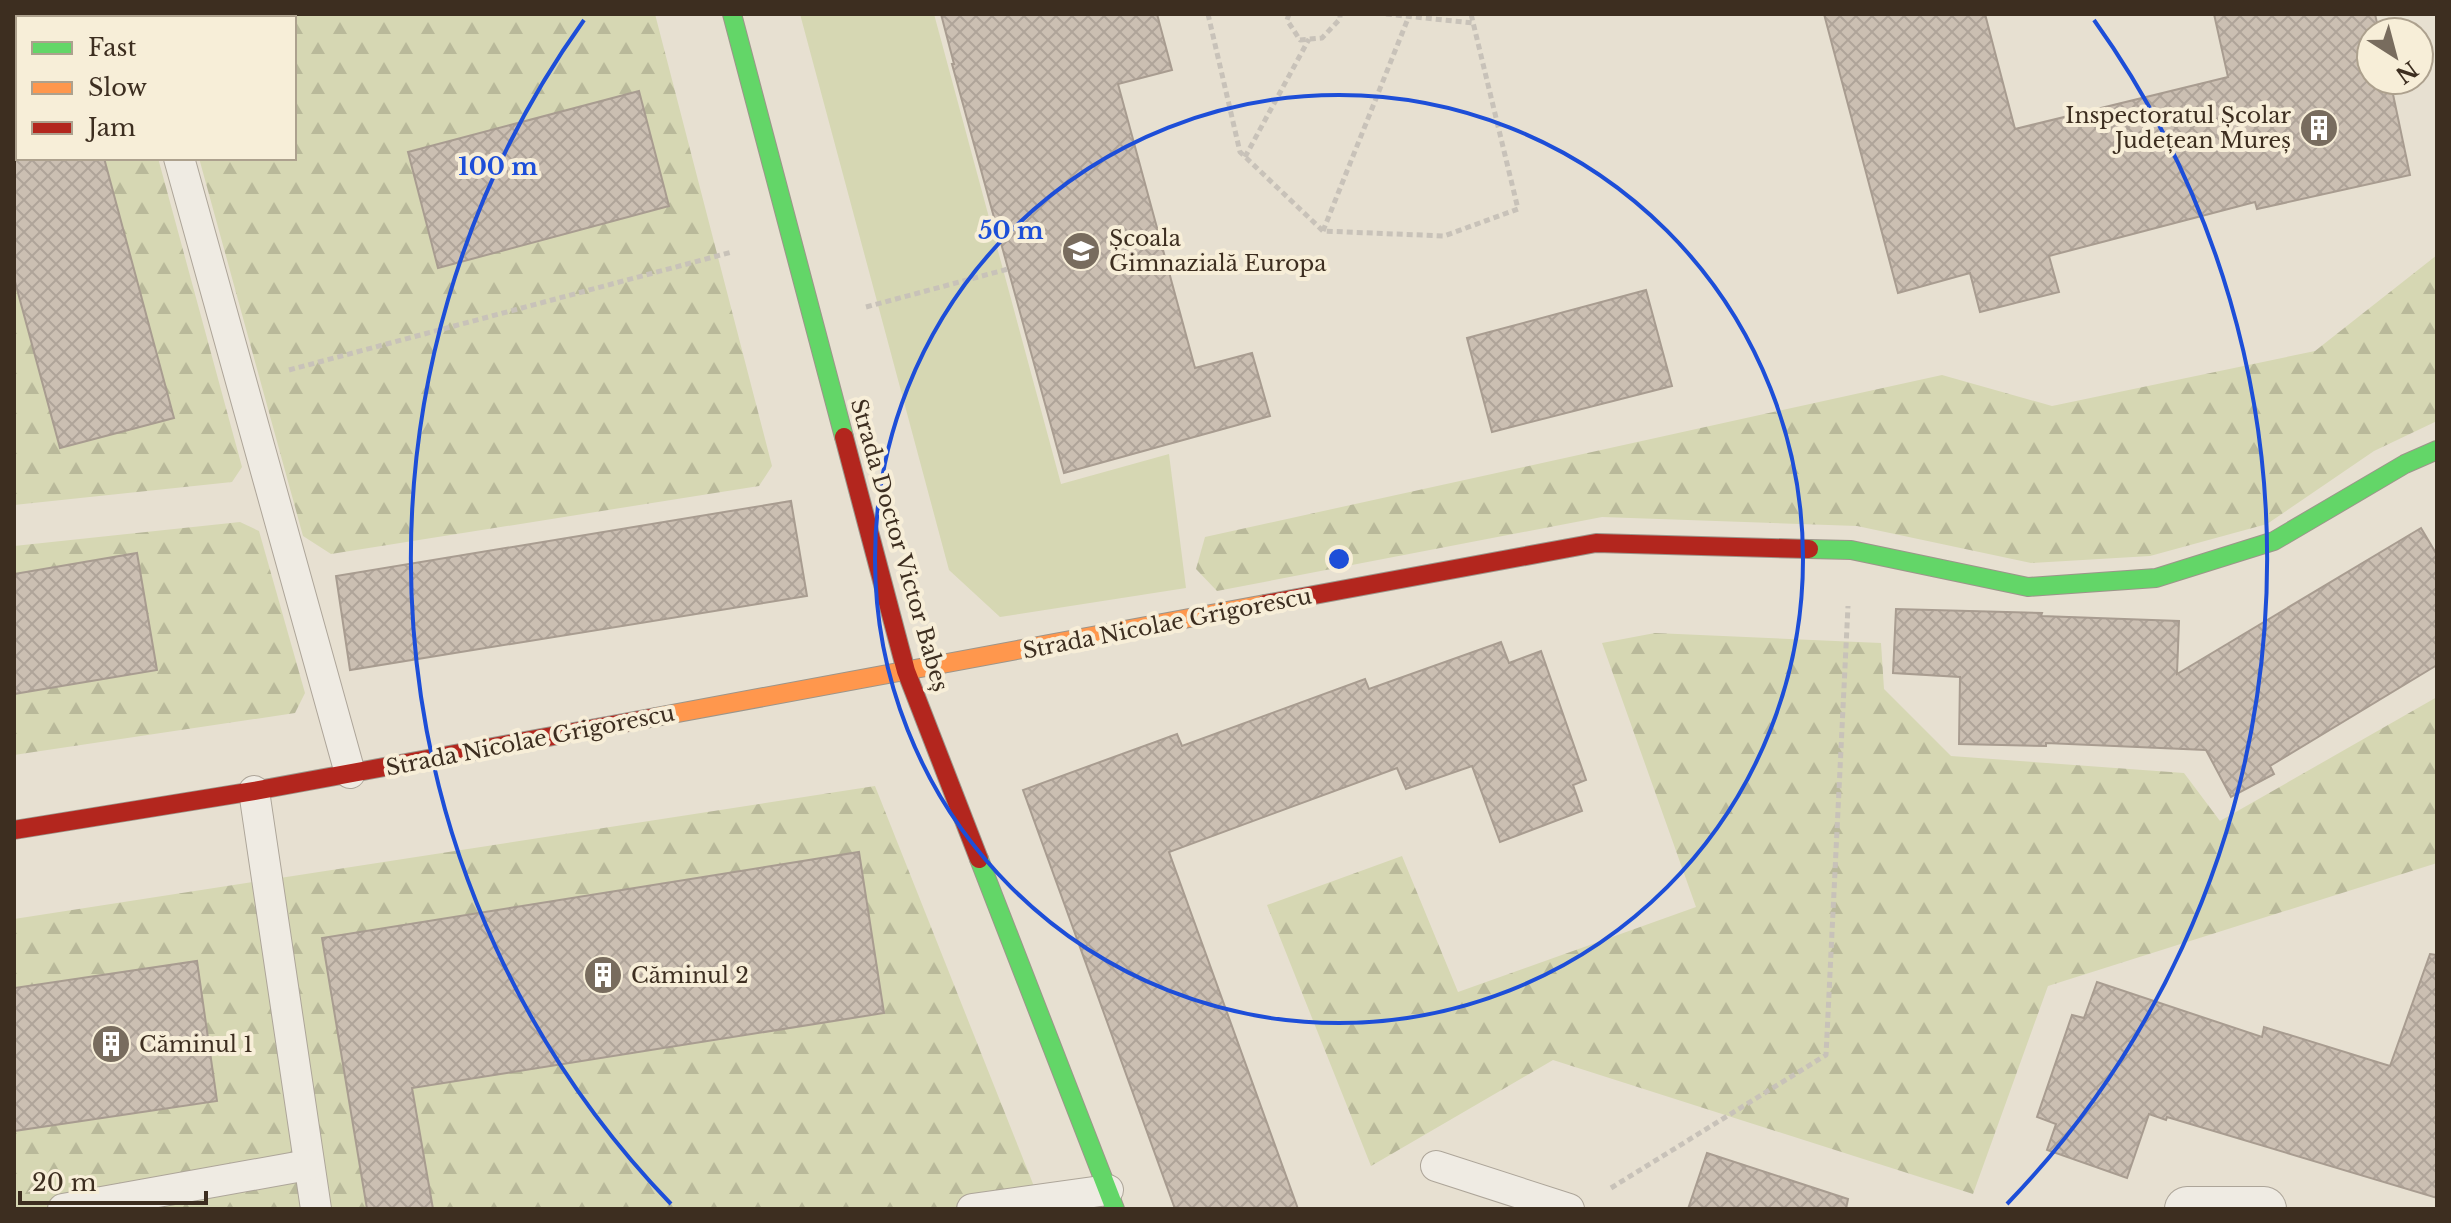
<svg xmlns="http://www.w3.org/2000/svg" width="2451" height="1223" font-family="'Libre Baskerville',serif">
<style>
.green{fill:#d6d7b3}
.forest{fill:url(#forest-firs)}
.building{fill:url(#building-cross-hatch);stroke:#a89c90;stroke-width:2}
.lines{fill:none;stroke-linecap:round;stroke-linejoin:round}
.lane-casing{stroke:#ada599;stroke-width:32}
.street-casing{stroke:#ada599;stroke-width:46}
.fast-casing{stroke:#9c958a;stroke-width:20}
.slow-casing{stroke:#9c958a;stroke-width:20}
.jam-casing{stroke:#9c958a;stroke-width:20}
.path{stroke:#c8c2b9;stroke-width:5;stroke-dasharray:6 4;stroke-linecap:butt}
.lane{stroke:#efebe3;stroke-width:30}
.street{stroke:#efebe3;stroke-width:44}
.fast{stroke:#63d668;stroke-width:18}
.slow{stroke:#ff974d;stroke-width:18}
.jam{stroke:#b3261e;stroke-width:18}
.ring{fill:none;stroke:#1d4ed8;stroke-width:4}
.labels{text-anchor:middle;stroke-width:8;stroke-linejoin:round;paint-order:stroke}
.poi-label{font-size:22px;fill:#3d2e20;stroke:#f7eed8;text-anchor:start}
.street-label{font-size:22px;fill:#3d2e20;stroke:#f7eed8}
.centre{fill:#1d4ed8;stroke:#f7eed8;stroke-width:4}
.ring-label{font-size:24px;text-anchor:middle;font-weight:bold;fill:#1d4ed8;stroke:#f7eed8;stroke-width:8;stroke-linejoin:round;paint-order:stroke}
</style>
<defs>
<pattern id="forest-firs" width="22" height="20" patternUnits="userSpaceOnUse" patternTransform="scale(2)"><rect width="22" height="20" fill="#d6d7b3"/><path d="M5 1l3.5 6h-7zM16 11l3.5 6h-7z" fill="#b9b99a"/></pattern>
<pattern id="building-cross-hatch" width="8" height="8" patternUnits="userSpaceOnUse" patternTransform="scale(2)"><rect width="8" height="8" fill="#cbbfb2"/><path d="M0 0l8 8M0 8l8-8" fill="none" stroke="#afa499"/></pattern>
</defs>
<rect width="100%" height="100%" fill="#e7e0d1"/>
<path class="green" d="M 800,14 L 934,14 L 1061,484 L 1169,454 L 1186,588 L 1000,617 L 949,570 Z"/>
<g class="forest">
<path d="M 14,14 L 119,14 L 120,18 L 18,18 L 18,158 L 158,158 L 242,467 L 232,482 L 14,505 Z"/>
<path d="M 160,14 L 655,14 L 772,466 L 759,486 L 331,554 L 303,536 L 199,158 L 294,158 L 294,18 L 161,18 Z"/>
<path d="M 2437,255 L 2437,421 L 2374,451 L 2267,524 L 2150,556 L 2031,563 L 1857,526 L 1602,517 L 1217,591 L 1196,569 L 1205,537 L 1942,375 L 2052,406 L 2315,351 Z"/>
<path d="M 240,522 L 259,531 L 305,693 L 295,713 L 14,755 L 14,546 Z"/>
<path d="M 1655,633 L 1881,643 L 1884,689 L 1951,756 L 2184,773 L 2220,821 L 2437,697 L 2437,863 L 2048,986 L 1973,1194 L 1553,1060 L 1371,1166 L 1267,905 L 1402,856 L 1458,992 L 1696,907 L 1602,643 Z"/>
<path d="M 875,786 L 1043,1209 L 14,1209 L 14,919 Z"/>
</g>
<g class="building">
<path d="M 941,14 L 1157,14 L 1172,70 L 1118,84 L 1195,368 L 1252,353 L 1270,416 L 1064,473 L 952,64 L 954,64 Z"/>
<path d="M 1824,14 L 1985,14 L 2015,129 L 2228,77 L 2214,14 L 2375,14 L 2379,32 L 2371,32 L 2371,80 L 2390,80 L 2410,175 L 2257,209 L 2255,202 L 2049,256 L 2059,292 L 1980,312 L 1970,273 L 1898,293 Z"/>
<path d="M 639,91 L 669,206 L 438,268 L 408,152 Z"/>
<path d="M 14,158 L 104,158 L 174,418 L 60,448 L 14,278 Z"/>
<path d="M 1646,290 L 1672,386 L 1492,432 L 1467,338 Z"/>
<path d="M 791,501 L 807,596 L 350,670 L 336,576 Z"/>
<path d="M 2421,528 L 2437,555 L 2437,665 L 2270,766 L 2274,774 L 2231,797 L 2206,750 L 2046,743 L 2046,746 L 1959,744 L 1960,677 L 1893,673 L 1896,609 L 2042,613 L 2041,616 L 2179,621 L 2177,674 Z"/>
<path d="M 137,553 L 157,670 L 14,694 L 14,574 Z"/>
<path d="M 1501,642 L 1509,663 L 1541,651 L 1586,780 L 1573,785 L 1582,811 L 1500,842 L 1472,766 L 1406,789 L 1397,768 L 1169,852 L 1298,1209 L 1175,1209 L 1023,790 L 1177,734 L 1182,746 L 1365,679 L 1369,689 Z"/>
<path d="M 859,852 L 884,1013 L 412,1088 L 433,1209 L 367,1209 L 322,938 Z"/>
<path d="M 2430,954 L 2437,955 L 2437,1198 L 2167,1117 L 2166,1120 L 2149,1114 L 2127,1178 L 2047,1150 L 2056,1124 L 2037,1117 L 2072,1015 L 2084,1018 L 2097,982 L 2262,1037 L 2264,1027 L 2390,1066 Z"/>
<path d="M 197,961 L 217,1101 L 14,1131 L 14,988 Z"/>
<path d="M 1707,1153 L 1848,1199 L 1846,1209 L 1688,1209 Z"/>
</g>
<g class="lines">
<g class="lane-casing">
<g id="lane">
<path d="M 140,14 L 141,18"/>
<path d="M 179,158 L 350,773"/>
<path d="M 254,791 L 316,1209"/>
<path d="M 1436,1166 L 1569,1209"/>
<path d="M 63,1209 L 308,1165"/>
<path d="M 972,1209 L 1108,1190"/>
</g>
</g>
<g class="street-casing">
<path id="street" d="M 2187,1209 L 2264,1209"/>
</g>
<g class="fast-casing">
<g id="fast">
<path d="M 732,14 L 844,437"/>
<path d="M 1809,549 L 1851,550 L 2028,587 L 2156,578 L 2274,541 L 2405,464 L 2437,450"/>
<path d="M 979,859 L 1115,1209"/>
</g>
</g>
<g class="slow-casing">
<path id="slow" d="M 656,717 L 1265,604"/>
</g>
<g class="jam-casing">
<g id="jam">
<path d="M 844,437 L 906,671 L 979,859"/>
<path d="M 1265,604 L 1596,543 L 1809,549"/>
<path d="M 14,830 L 254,791 L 656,717"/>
</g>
</g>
<g class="path">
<path d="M 1208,14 L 1240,152 L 1323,231 L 1444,236 L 1518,209 L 1471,14"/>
<path d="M 1289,14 L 1287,20 L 1300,40 L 1322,38 L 1340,19 L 1340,14"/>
<path d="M 1386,14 L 1473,23"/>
<path d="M 1245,157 L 1309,39"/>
<path d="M 1323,231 L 1409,16"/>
<path d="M 866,307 L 1008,269"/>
<path d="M 289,370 L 732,252"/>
<path d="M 1611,1188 L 1826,1055 L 1848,606"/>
</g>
<use href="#lane" class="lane"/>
<use href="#street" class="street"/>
<use href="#fast" class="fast"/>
<use href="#slow" class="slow"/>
<use href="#jam" class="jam"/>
</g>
<g class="ring">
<circle cx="1339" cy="559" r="464"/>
<path d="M671 1204A928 928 0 0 1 584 20M2094 20A928 928 0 0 1 2007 1204"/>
</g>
<defs>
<g id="building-disc" transform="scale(2)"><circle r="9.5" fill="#786c5e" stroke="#f7eed8"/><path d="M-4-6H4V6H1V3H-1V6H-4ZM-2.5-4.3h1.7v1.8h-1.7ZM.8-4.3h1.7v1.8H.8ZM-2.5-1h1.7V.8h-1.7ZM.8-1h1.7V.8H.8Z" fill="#fff"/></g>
<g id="school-disc" transform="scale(2)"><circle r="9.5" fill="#786c5e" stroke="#f7eed8"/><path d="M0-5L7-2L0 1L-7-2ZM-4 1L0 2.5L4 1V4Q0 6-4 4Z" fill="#fff"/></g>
</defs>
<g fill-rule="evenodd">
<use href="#building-disc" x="2319" y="128"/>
<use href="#school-disc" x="1081" y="251"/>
<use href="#building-disc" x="603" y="975"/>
<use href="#building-disc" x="111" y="1044"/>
</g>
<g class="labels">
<g class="poi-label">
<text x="2291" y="123" text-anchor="end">Inspectoratul Școlar<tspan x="2291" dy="25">Județean Mureș</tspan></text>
<text x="1109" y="246">Școala<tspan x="1109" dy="25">Gimnazială Europa</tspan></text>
<text x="631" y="983">Căminul 2</text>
<text x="139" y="1052">Căminul 1</text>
</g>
<g class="street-label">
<text transform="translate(900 545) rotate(74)" y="8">Strada Doctor Victor Babeș</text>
<text transform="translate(1167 623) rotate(-11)" y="8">Strada Nicolae Grigorescu</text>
<text transform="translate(530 740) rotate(-11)" y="8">Strada Nicolae Grigorescu</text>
</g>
</g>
<circle cx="1339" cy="559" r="12" class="centre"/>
<g class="ring-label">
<text x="498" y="175">100 m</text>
<text x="1011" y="239">50 m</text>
</g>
<rect width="2451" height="1223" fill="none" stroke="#3d2e20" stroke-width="32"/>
<rect x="16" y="16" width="280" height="144" fill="#f7eed8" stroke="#ada18e" stroke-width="2"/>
<rect x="32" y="42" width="40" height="12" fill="#63d668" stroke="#ada18e" stroke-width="2"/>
<text x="88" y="56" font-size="24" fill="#3d2e20">Fast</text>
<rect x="32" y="82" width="40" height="12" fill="#ff974d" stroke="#ada18e" stroke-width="2"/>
<text x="88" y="96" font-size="24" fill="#3d2e20">Slow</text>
<rect x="32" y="122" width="40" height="12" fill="#b3261e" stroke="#ada18e" stroke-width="2"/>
<text x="88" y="136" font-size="24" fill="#3d2e20">Jam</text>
<g transform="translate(2395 56) rotate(144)"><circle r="38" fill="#f7eed8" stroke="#ada18e" stroke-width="2"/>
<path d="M0-6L14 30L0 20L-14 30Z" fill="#786c5e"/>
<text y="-12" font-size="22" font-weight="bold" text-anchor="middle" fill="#3d2e20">N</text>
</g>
<path d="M20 1191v12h186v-12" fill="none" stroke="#3d2e20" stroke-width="4"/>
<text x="32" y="1191" font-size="24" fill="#3d2e20" stroke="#f7eed8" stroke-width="6" paint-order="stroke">20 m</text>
</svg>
